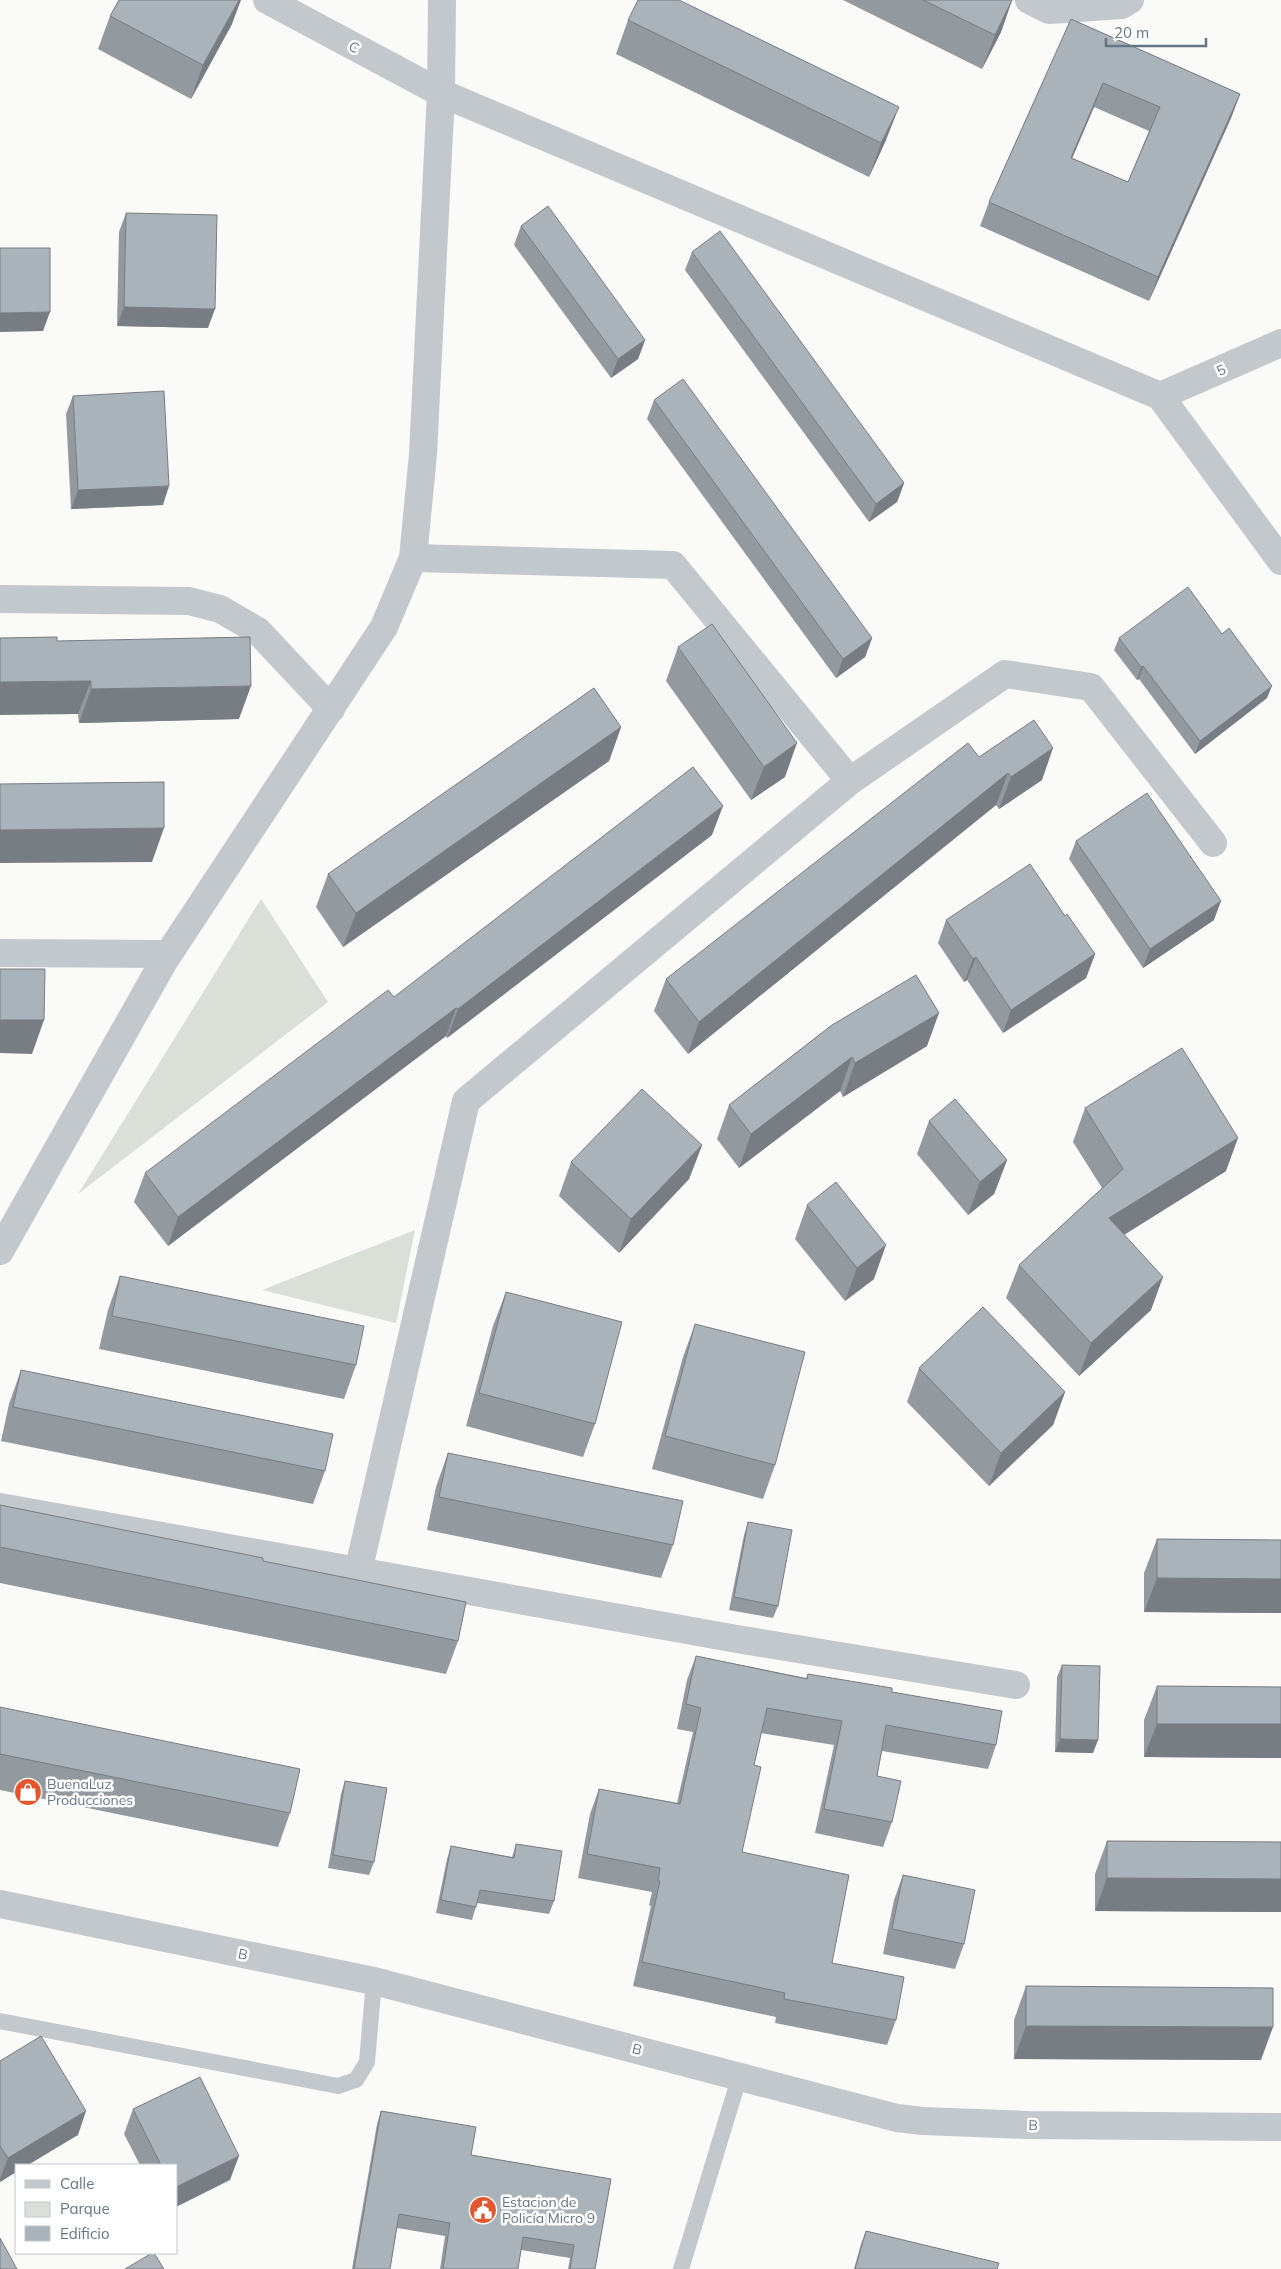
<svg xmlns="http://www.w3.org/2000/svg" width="1281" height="2269" font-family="Mulish,sans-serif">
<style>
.green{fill:#dadfd7}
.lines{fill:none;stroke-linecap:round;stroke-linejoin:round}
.service{stroke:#c3c8cc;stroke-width:16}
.minor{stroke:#c3c8cc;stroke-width:28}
.tertiary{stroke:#c3c8cc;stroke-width:28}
.wall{fill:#929a9f;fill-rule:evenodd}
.shaded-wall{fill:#777d82}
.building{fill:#aab3b9;stroke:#777d82;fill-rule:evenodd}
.labels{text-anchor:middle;stroke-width:5;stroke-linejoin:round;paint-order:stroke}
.street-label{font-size:14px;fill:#657683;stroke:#fff}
.poi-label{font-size:14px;fill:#657683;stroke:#fff;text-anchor:start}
</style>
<rect width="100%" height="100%" fill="#fafaf8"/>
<g class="green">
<path d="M 261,899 L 328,1002 L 78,1194 Z"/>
<path d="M 415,1230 L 396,1323 L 262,1290 Z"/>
</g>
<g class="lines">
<g class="service">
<path d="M 0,2021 L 338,2086 L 356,2080 L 367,2062 L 374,1981"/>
<path d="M 681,2269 L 740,2075"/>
</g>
<g class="minor">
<path d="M 267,0 L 441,93 L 1160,396 L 1281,561"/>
<path d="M 1029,0 L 1049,10 L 1122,5 L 1130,0"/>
<path d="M 1160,396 L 1281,343"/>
<path d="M 413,558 L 673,565 L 850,781"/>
<path d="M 0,599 L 189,601 L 220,609 L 258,631 L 331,709"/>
<path d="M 0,953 L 168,954"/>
<path d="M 0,1507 L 737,1639 L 1016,1685"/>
<path d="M 358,1572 L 466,1101 L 850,781 L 1005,674 L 1091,687 L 1213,843"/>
<path d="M 0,1904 L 374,1981 L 897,2118 L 923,2121 L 1028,2125 L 1281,2127"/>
</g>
<path class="tertiary" d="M 0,1251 L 164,961 L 384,627 L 413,558 L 423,454 L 441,93 L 442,0"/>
</g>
<g class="wall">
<path d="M 843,0 L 1012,0 L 1001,32 L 982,69 Z"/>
<path d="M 110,16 L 232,24 L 191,99 L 98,49 Z"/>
<path d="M 1071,19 L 1240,94 L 1231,118 L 1149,301 L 980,226 L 989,202 ZM 1094,107 L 1149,131 L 1128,182 L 1072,158 Z"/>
<path d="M 628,20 L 886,140 L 869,177 L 616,54 Z"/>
<path d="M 126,213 L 208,328 L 117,326 L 119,232 Z"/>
<path d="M 521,226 L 645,340 L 638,359 L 611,378 L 514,245 Z"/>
<path d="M 692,252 L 904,483 L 897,502 L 869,522 L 685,270 Z"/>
<path d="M 73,396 L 163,505 L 71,509 L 66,414 Z"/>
<path d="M 654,400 L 872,638 L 865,657 L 836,678 L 647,419 Z"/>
<path d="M 1119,638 L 1267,698 L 1195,754 L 1139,679 L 1137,680 L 1114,650 Z"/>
<path d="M 57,641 L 239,719 L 79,723 L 78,714 Z"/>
<path d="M 678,647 L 785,777 L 751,800 L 666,681 Z"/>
<path d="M 621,727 L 609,761 L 343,947 L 316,907 L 328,874 Z"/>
<path d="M 979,757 L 1042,780 L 999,809 L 996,805 L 688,1054 L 654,1011 L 666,979 Z"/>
<path d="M 712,835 L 447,1038 L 446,1036 L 168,1246 L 134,1202 L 145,1173 L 394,997 Z"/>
<path d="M 1076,841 L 1214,920 L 1143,968 L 1069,859 Z"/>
<path d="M 1065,916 L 1095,954 L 1086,978 L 1003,1033 L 967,980 L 964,982 L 938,943 L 946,920 Z"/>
<path d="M 832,1025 L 927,1046 L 843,1097 L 840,1091 L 739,1168 L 717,1139 L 729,1105 Z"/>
<path d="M 1085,1108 L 1226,1171 L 1124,1235 L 1151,1310 L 1079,1376 L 1006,1298 L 1019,1265 L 1102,1188 L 1073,1142 Z"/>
<path d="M 929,1121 L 1007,1160 L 994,1194 L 968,1215 L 917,1154 Z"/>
<path d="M 702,1145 L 689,1179 L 619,1253 L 559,1196 L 571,1162 Z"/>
<path d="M 807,1205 L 874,1279 L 845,1301 L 795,1239 Z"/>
<path d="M 120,1276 L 356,1365 L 344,1399 L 99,1349 L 108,1310 Z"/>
<path d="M 506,1292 L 595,1424 L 583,1457 L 466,1426 L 493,1326 Z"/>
<path d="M 695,1324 L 775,1465 L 763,1499 L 652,1469 L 683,1357 Z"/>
<path d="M 919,1368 L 1065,1392 L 1053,1425 L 989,1486 L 907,1402 Z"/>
<path d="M 21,1370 L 325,1471 L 313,1504 L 1,1441 L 9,1404 Z"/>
<path d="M 448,1453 L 673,1545 L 661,1578 L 427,1530 L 436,1487 Z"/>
<path d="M 0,1505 L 263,1561 L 458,1641 L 446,1674 L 0,1583 Z"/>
<path d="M 748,1522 L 778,1606 L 773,1618 L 729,1610 L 744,1535 Z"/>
<path d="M 1157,1539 L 1281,1540 L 1281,1613 L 1144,1612 L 1144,1573 Z"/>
<path d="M 696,1656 L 806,1678 L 808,1674 L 892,1692 L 996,1745 L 988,1769 L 882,1751 L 877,1776 L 892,1822 L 883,1847 L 815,1833 L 834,1745 L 761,1733 L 754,1765 L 742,1852 L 832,1963 L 896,2020 L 887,2045 L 775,2023 L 776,2017 L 633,1986 L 651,1906 L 649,1905 L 652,1892 L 578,1878 L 590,1814 L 599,1789 L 677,1803 L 693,1732 L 677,1729 L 687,1680 Z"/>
<path d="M 1062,1665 L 1093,1753 L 1055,1752 L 1057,1677 Z"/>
<path d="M 1157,1686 L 1281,1687 L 1281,1758 L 1144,1757 L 1144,1720 Z"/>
<path d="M 0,1707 L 290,1813 L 278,1847 L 0,1790 Z"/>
<path d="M 345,1781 L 374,1862 L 369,1875 L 328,1868 L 341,1794 Z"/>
<path d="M 1107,1841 L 1281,1842 L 1281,1912 L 1095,1911 L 1095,1874 Z"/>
<path d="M 516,1844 L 554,1901 L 549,1914 L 477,1903 L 472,1920 L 436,1913 L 447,1859 L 451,1846 L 512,1857 Z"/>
<path d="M 903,1875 L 964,1944 L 955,1969 L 883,1954 L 894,1900 Z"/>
<path d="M 1026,1986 L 1261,2060 L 1014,2059 L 1014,2020 Z"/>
<path d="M 0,2061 L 78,2135 L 16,2165 L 16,2172 L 0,2182 Z"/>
<path d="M 133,2109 L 230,2180 L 176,2165 L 140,2165 L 124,2134 Z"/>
<path d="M 381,2111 L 471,2155 L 611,2179 L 595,2269 L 568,2269 L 570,2258 L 521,2250 L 518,2269 L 440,2269 L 445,2236 L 397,2228 L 390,2269 L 352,2269 L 377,2124 Z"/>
<path d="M 866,2231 L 997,2269 L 854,2269 L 861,2244 Z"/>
</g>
<g class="shaded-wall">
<path d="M 239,0 L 241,0 L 232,24 L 191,99 L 203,65 Z"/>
<path d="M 1012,0 L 1001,32 L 982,69 L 995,35 Z"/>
<path d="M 1103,83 L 1094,107 L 1062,182 L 1071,158 Z"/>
<path d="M 1240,94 L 1231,118 L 1149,301 L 1158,277 Z"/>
<path d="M 899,107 L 886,140 L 869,177 L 881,143 Z"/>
<path d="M 124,307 L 215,309 L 208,328 L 117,326 Z"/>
<path d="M 50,312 L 43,331 L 0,332 L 0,313 Z"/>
<path d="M 645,340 L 638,359 L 611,378 L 618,359 Z"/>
<path d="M 904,483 L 897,502 L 869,522 L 876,504 Z"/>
<path d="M 169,486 L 163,505 L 71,509 L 78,490 Z"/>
<path d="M 872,638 L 865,657 L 836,678 L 843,659 Z"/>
<path d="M 1143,666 L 1139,679 L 1137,680 L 1141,667 Z"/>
<path d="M 91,681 L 78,714 L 0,715 L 0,682 Z"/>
<path d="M 251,686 L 239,719 L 79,723 L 91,689 Z"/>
<path d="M 1272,686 L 1267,698 L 1195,754 L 1200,741 Z"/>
<path d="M 621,727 L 609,761 L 343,947 L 356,913 Z"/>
<path d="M 797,743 L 785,777 L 751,800 L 764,767 Z"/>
<path d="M 1053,748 L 1042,780 L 999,809 L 1011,777 Z"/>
<path d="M 1008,773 L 996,805 L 688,1054 L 699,1022 Z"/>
<path d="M 723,806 L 712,835 L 447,1038 L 458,1009 Z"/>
<path d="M 164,828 L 152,862 L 0,863 L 0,830 Z"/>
<path d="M 1221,901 L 1214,920 L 1143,968 L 1150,949 Z"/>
<path d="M 1095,954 L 1086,978 L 1003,1033 L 1011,1010 Z"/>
<path d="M 976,957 L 967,980 L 964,982 L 973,959 Z"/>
<path d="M 456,1008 L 446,1036 L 168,1246 L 178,1217 Z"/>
<path d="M 939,1013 L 927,1046 L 843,1097 L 855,1063 Z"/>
<path d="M 0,1020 L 44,1020 L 32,1054 L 0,1053 Z"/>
<path d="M 852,1057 L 840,1091 L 739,1168 L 751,1134 Z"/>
<path d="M 1238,1138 L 1226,1171 L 1096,1252 L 1109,1218 Z"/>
<path d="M 702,1145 L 689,1179 L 619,1253 L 631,1219 Z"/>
<path d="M 1007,1160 L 994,1194 L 968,1215 L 980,1182 Z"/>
<path d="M 886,1245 L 874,1279 L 845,1301 L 857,1268 Z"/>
<path d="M 1163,1277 L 1151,1310 L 1079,1376 L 1091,1343 Z"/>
<path d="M 1065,1392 L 1053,1425 L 989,1486 L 1001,1453 Z"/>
<path d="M 1157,1578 L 1281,1579 L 1281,1613 L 1144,1612 Z"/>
<path d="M 1157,1724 L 1281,1724 L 1281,1758 L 1144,1757 Z"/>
<path d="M 1060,1739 L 1098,1740 L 1093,1753 L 1055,1752 Z"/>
<path d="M 1107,1878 L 1281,1879 L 1281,1912 L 1095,1911 Z"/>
<path d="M 1026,2026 L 1273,2027 L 1261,2060 L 1014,2059 Z"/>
<path d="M 86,2111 L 78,2135 L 28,2165 L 16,2165 L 16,2172 L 0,2182 L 0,2179 L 8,2158 Z"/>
<path d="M 239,2156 L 230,2180 L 176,2207 L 176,2187 Z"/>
</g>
<g class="building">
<path d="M 119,0 L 239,0 L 203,65 L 110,16 Z"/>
<path d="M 638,0 L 679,0 L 899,107 L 881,143 L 628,20 Z"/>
<path d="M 923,0 L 1012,0 L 995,35 Z"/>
<path d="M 1071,19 L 1240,94 L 1158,277 L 989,202 ZM 1103,83 L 1160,107 L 1128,182 L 1071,158 Z"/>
<path d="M 548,206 L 645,340 L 618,359 L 521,226 Z"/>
<path d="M 126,213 L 217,215 L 215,309 L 124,307 Z"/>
<path d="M 720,231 L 904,483 L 876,504 L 692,252 Z"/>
<path d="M 0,248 L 50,248 L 50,312 L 0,313 Z"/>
<path d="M 683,379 L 872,638 L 843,659 L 654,400 Z"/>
<path d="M 164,391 L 169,486 L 78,490 L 73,396 Z"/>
<path d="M 1188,587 L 1222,634 L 1229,628 L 1272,686 L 1200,741 L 1143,666 L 1141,667 L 1119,638 Z"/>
<path d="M 712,624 L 797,743 L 764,767 L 678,647 Z"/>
<path d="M 57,637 L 57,641 L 250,637 L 251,686 L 91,689 L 91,681 L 0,682 L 0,638 Z"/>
<path d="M 594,688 L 621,727 L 356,913 L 328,874 Z"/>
<path d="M 1034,720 L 1053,748 L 1011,777 L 1008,773 L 699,1022 L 666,979 L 968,743 L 979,757 Z"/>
<path d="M 693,767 L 723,806 L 458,1009 L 456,1008 L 178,1217 L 145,1173 L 388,990 L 394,997 Z"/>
<path d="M 164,782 L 164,828 L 0,830 L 0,784 Z"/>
<path d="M 1147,793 L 1221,901 L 1150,949 L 1076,841 Z"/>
<path d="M 1030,864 L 1065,916 L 1067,914 L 1095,954 L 1011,1010 L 976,957 L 973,959 L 946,920 Z"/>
<path d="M 0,969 L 45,969 L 44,1020 L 0,1020 Z"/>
<path d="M 916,975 L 939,1013 L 855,1063 L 852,1057 L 751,1134 L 729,1105 L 832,1025 Z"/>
<path d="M 1182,1048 L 1238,1138 L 1109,1218 L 1163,1277 L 1091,1343 L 1019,1265 L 1123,1169 L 1085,1108 Z"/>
<path d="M 642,1089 L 702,1145 L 631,1219 L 571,1162 Z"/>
<path d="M 955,1099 L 1007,1160 L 980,1182 L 929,1121 Z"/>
<path d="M 836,1182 L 886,1245 L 857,1268 L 807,1205 Z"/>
<path d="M 120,1276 L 364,1326 L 356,1365 L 112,1316 Z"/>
<path d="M 506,1292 L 622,1322 L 595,1424 L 479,1393 Z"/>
<path d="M 983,1307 L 1065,1392 L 1001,1453 L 919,1368 Z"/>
<path d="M 695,1324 L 805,1352 L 775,1465 L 665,1436 Z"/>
<path d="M 21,1370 L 333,1434 L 325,1471 L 13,1407 Z"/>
<path d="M 448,1453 L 683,1501 L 673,1545 L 439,1497 Z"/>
<path d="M 0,1505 L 263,1558 L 263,1561 L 466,1602 L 458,1641 L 0,1547 Z"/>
<path d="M 748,1522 L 792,1530 L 778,1606 L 734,1597 Z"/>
<path d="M 1157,1539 L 1281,1540 L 1281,1579 L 1157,1578 Z"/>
<path d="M 696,1656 L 807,1679 L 808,1674 L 892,1688 L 892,1692 L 1002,1711 L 996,1745 L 886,1725 L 877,1776 L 901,1781 L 892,1822 L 824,1809 L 842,1721 L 767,1708 L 754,1765 L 761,1767 L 742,1852 L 849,1875 L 832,1963 L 904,1977 L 896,2020 L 784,1999 L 785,1993 L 642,1962 L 660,1881 L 658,1881 L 660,1868 L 587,1854 L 599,1789 L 680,1804 L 701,1708 L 686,1704 Z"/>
<path d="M 1062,1665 L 1100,1666 L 1098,1740 L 1060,1739 Z"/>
<path d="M 1157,1686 L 1281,1687 L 1281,1724 L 1157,1724 Z"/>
<path d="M 0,1707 L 300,1769 L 290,1813 L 0,1754 Z"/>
<path d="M 345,1781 L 387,1788 L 374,1862 L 333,1855 Z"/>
<path d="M 1107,1841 L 1281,1842 L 1281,1879 L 1107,1878 Z"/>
<path d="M 516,1844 L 562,1851 L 554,1901 L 480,1890 L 476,1907 L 441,1900 L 451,1846 L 514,1858 Z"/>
<path d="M 903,1875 L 975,1890 L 964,1944 L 892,1929 Z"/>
<path d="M 1026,1986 L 1273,1988 L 1273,2027 L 1026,2026 Z"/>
<path d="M 41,2036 L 86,2111 L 8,2158 L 0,2146 L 0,2061 Z"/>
<path d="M 200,2077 L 239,2156 L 176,2187 L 176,2165 L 161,2165 L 133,2109 Z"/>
<path d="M 381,2111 L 476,2127 L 471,2155 L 611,2179 L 595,2269 L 570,2269 L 574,2245 L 523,2237 L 518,2269 L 443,2269 L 450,2223 L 399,2214 L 390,2269 L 354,2269 Z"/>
<path d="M 866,2231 L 999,2263 L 997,2269 L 855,2269 Z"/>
<path d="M 0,2238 L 17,2269 L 0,2269 Z"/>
<path d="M 152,2253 L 154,2253 L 164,2269 L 125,2269 Z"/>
</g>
<defs>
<g id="shop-disc" transform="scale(1.4375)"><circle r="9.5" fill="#e4572e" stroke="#fff"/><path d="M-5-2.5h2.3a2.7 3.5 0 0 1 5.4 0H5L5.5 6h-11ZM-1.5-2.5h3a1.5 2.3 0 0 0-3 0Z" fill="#fff"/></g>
<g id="civic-disc" transform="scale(1.4375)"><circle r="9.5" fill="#e4572e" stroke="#fff"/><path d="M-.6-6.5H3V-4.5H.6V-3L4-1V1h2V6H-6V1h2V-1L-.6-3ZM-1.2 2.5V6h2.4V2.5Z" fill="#fff"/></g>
</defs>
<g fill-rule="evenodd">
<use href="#shop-disc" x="28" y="1792"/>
<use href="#civic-disc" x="483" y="2210"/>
</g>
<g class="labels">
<g class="street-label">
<text transform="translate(354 47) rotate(28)" y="5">C</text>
<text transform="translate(1221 370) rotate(-24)" y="5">5</text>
<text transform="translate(243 1954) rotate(12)" y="5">B</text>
<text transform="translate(637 2049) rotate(14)" y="5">B</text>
<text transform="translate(1033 2125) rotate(1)" y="5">B</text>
</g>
<g class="poi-label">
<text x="47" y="1789">BuenaLuz<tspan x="47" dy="16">Producciones</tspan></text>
<text x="502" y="2207">Estacion de<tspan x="502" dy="16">Policía Micro 9</tspan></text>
</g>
</g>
<rect x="15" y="2164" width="162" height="90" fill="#ffffff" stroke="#c1c8cd"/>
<rect x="25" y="2180" width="25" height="8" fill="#c3c8cc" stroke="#c1c8cd"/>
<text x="60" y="2189" font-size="15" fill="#657683">Calle</text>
<rect x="25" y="2202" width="25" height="15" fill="#dadfd7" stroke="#c1c8cd"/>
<text x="60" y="2214" font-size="15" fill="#657683">Parque</text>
<rect x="25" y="2226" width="25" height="15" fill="#aab3b9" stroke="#c1c8cd"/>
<text x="60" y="2239" font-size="15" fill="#657683">Edificio</text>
<path d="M1106 38v8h100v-8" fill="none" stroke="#657683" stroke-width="2.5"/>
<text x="1114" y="38" font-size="15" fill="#657683" stroke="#ffffff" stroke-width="4" paint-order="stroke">20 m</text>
</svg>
